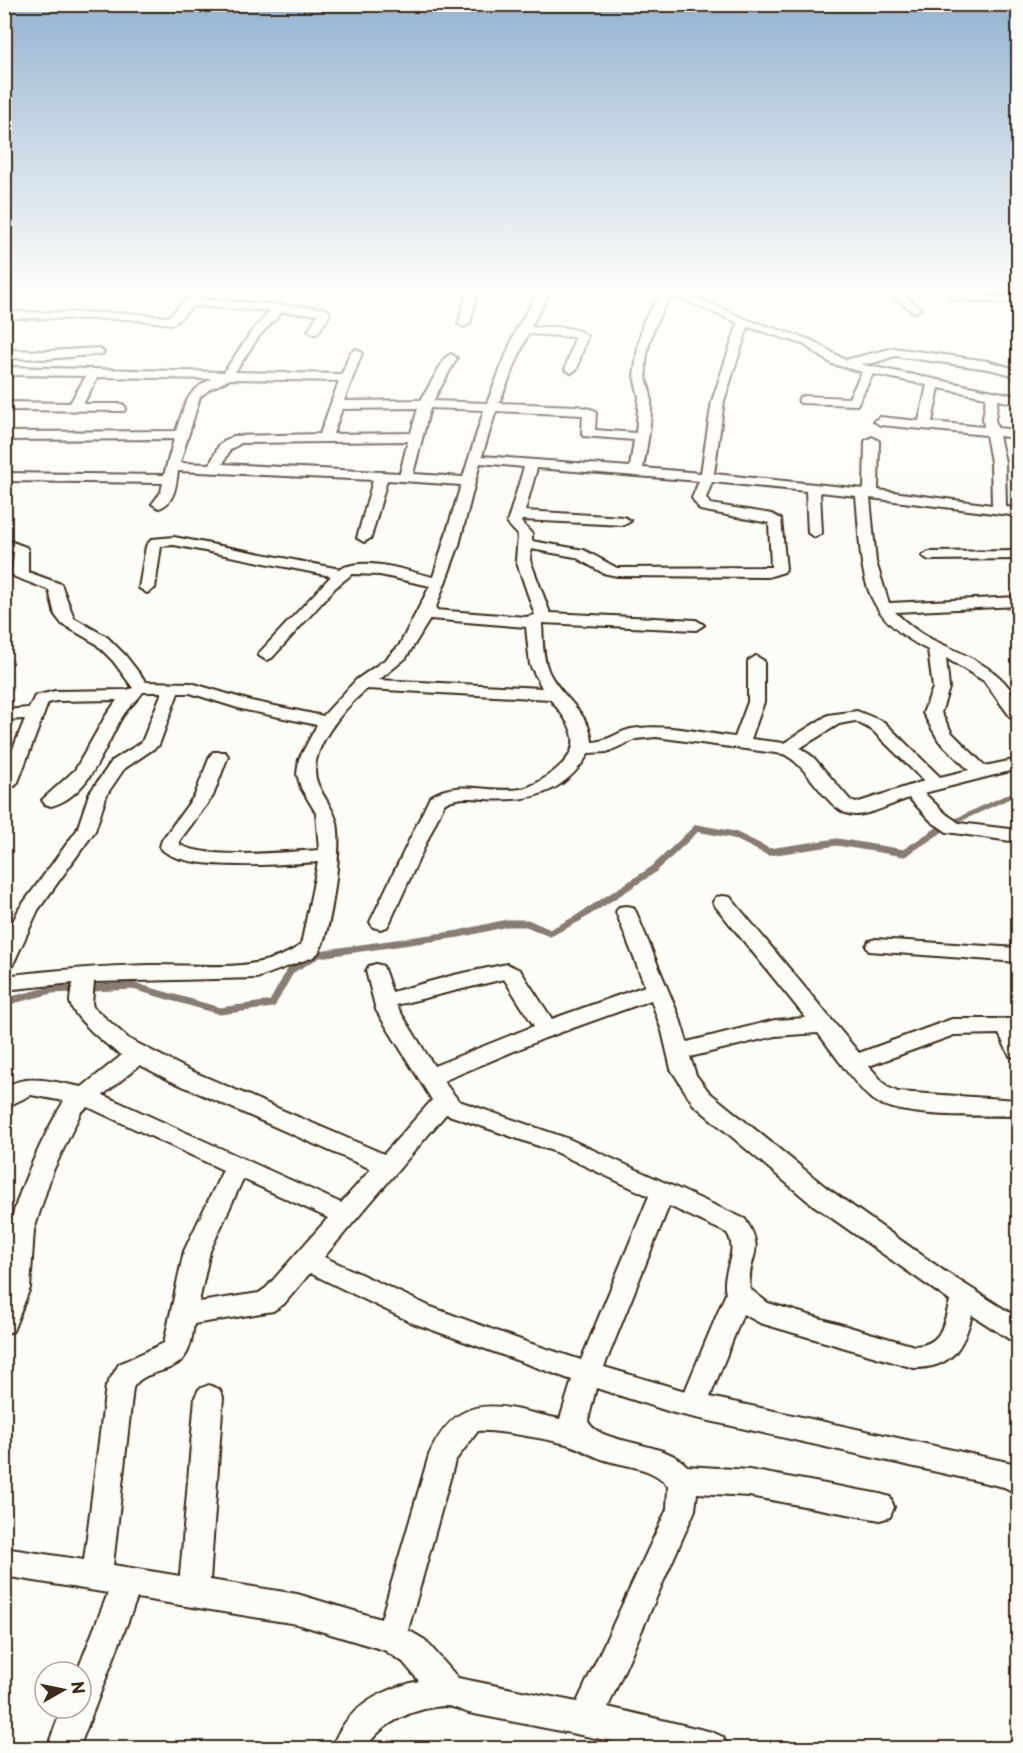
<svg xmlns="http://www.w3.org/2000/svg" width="1023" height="1753" font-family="'Playpen Sans',sans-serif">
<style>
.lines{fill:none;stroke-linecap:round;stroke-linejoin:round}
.stream-far1{stroke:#887d74;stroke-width:5}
.stream{stroke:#887d74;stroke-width:7}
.minor-casing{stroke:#3b2a1e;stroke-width:4}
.minor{fill:#fdfcf7;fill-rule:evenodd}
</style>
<rect width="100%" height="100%" fill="#fdfcf7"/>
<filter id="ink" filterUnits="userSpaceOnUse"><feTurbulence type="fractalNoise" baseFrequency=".0167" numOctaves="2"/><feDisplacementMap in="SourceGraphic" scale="12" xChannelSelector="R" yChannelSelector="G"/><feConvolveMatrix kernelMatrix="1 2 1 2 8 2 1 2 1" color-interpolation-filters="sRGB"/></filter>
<g filter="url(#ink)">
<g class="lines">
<path class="stream-far1" d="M 947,825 L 1018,792"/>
<path class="stream" d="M 4,1002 L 52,990 L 133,986 L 220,1011 L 272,1004 L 291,970 L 319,954 L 459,934 L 507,923 L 527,923 L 550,933 L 577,919 L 653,870 L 697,828 L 734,835 L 769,852 L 837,842 L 904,853 L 950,823"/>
<g class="minor-casing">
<g id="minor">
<path d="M 197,289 L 208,289 L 199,299 L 323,308 L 329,311 L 330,315 L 318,333 L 314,334 L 308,331 L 318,314 L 282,312 L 260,335 L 235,372 L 342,374 L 350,353 L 356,349 L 362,353 L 344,401 L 421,400 L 445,358 L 451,354 L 457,358 L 433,401 L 487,403 L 516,330 L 540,289 L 551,289 L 531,327 C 548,328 573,324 587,336 L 577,369 L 571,373 L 565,369 L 575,337 L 528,334 L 499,403 L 577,406 L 594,410 L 596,413 L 595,430 L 636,433 L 639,397 L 634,376 L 638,347 L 643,322 L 663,289 L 678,289 L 689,294 L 702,289 L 718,289 L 698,298 L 748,320 L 811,340 L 845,360 L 894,348 L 988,361 L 1018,370 L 1018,381 L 1009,374 L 988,369 L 895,356 L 874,363 L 859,364 L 1018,396 L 1018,404 L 998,400 L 995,419 L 997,428 L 1018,430 L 1018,438 L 999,436 L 1005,462 L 1006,507 L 1018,508 L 1018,516 L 870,498 L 876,562 L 889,603 L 1018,597 L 1018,606 L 895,612 C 906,623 919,633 933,640 C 965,655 1023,676 1018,720 L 1012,719 L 984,681 L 946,658 L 949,688 L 941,713 L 952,733 L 985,766 L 1018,759 L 1018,769 L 924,793 L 946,814 L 959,823 L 1018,830 L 1018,842 L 947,832 L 932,822 L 909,798 C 894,803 870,815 856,815 C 828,816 810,765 783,754 L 656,737 L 636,739 L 607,752 L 589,753 C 564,794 530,802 485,799 C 471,798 456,796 444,804 L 390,922 L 387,927 L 380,929 L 373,927 L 370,922 L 430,797 C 458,778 490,794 521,789 C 532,787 544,779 553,772 C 587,746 573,727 550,699 L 367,689 C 345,707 306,751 317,782 C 322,796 333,807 337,823 C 342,848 332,931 318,953 L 313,957 L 257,978 L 94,982 L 92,1003 L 93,1007 L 129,1039 L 187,1069 L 384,1154 L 432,1100 L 376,1010 L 366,971 L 369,966 L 376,964 L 383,966 L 392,992 L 454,975 L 507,964 L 520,970 L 552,1019 L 645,986 L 616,912 L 619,907 L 626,906 L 633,907 L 636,912 L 680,1019 L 687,1042 L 775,1020 L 806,1018 L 716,907 L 713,902 L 716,897 L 723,896 L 730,897 L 859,1053 L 952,1019 L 1018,1019 L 1018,1058 L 1010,1056 L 999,1034 L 954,1035 L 869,1066 L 887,1087 L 898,1092 L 1018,1100 L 1018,1116 C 981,1115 903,1119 873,1100 C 860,1092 830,1048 818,1033 L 775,1036 L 690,1057 L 696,1075 L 709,1092 L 827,1188 L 944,1271 L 1018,1318 L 1018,1342 L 1009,1339 L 972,1315 C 963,1349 951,1368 914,1368 L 760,1323 L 743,1314 L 710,1397 L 1012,1463 L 1018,1465 L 1018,1494 L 1004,1487 L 674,1413 L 596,1388 L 588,1421 C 598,1445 665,1440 687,1466 L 749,1470 L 880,1494 L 890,1497 L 894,1507 L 890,1517 L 880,1520 L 749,1496 L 697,1493 L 695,1510 L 608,1707 L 712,1732 L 723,1737 L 728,1748 L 646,1748 L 469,1713 C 462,1711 453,1706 446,1706 C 417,1707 381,1722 366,1748 L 332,1748 C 345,1708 380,1690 419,1681 L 403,1662 L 384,1650 L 297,1624 L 137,1598 L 79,1748 L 47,1748 L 62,1708 L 81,1708 L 81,1672 L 77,1672 L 108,1593 L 4,1576 L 4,1548 L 84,1560 L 106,1386 L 119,1364 L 164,1343 L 184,1251 L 223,1170 L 88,1107 L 81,1112 L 52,1173 L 34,1230 L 30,1288 L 13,1331 L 4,1334 C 4,1300 5,1266 9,1233 C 15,1195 44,1134 64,1101 L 31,1095 L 4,1108 L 4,1088 C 28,1072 56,1083 82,1087 L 122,1055 C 109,1048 72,1017 70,1002 C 70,996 72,988 73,983 L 4,990 L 4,976 C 53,970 101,966 150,965 C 200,964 258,975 301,945 L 318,862 C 287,864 178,873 160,847 L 162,840 L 195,795 L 210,756 L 213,752 L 225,752 L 228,756 L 213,796 L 180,840 L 180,845 C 209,860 284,852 319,850 L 316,813 L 301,788 L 297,774 L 299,759 L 317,725 L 241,709 L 190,693 L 178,693 L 159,745 L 124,769 L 107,794 L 95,831 L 38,910 L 11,969 L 4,971 L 4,940 L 19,909 L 77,830 L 89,794 L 112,761 L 142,742 L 162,692 L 143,692 C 137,701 128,707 122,717 C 104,747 90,796 51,806 L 45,804 L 42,800 L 75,770 L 105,717 L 117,700 L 56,701 L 48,703 L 18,782 L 15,786 L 4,786 L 4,771 L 25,719 L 4,720 L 4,710 L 29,708 L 35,696 L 55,691 L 127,690 L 133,688 L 113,661 L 95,643 L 62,624 L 55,615 L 49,590 L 15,577 L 12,574 L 14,552 L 4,548 L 4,539 L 26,547 L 28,550 L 28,572 L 61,584 L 74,618 L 107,637 L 125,655 L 146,682 L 191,683 L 251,701 L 323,716 L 356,680 L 386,659 L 399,646 L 430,586 L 380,575 L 352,574 L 336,587 L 272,658 L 266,660 L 258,655 L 260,652 L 331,576 L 174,545 L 161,546 L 155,588 L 147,593 L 139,588 L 146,546 L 152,539 L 174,537 L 340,569 C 367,556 406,571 433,577 L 461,485 L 387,480 L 371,538 L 364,542 L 357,538 L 373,480 L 178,471 C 176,485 175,503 159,508 L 152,504 L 161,492 L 163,483 L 4,481 L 4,473 L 164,475 L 174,439 L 4,440 L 4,432 L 176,431 C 185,406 185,391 212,379 L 98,377 L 83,404 L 120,404 L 124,405 L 126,408 L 124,411 L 4,410 L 4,402 L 70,403 L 86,376 L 4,375 L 4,367 L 224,372 L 252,331 L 270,311 L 193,306 L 175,323 L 171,324 L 127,319 L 4,318 L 4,312 L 127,313 L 168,317 ZM 672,295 L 738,323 L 712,401 L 701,473 L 643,468 C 647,445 652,422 651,399 C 651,391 647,384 646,377 C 644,349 656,316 672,295 ZM 748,327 L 803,344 L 832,364 L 862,372 L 849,398 L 804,396 L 800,397 L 798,400 L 800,403 L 857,405 L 873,374 L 927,385 L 919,421 L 880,417 L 874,421 L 880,425 L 986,435 L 991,462 L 992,505 L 878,490 L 879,441 L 872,437 L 865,441 L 864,489 L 714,474 L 724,401 ZM 230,379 L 339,381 L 320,434 L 233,436 L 219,445 L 210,464 L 180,463 L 200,397 L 210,389 ZM 939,388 L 986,397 L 983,419 L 984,427 L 932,422 ZM 418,408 L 411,433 L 333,434 L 342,409 ZM 430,408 L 484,410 L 463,477 L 413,474 ZM 496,411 L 583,415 L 582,433 L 583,436 L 634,440 L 630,467 L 482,456 ZM 408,441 L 400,473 L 223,464 L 230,450 L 241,443 ZM 480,463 L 524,467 L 507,523 L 518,535 L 516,560 L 535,615 L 526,617 L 435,610 L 459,545 ZM 537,468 L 699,481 L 692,498 L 700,510 L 769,523 L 771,567 L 617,568 L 584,550 L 532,541 L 532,534 L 521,522 L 522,520 L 624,525 L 631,521 L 624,517 L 525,511 ZM 712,482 L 806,491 L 808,533 L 815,537 L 822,533 L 820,492 L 856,496 C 863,568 855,613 928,650 L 933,688 L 923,713 L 939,741 L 969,770 L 940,777 L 884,722 L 857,711 L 828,715 L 784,743 L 751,739 L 764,702 L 764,661 L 756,656 L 748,661 L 748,702 L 735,737 C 701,733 665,723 631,729 C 617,732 607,742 592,742 C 591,713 558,695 548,670 C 542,655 543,638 542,623 L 696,630 L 704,625 L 696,620 L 550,613 L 530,560 L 531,549 L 575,557 L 603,573 L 617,576 L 768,577 L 784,572 L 786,569 L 781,519 L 772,514 L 710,504 L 706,498 ZM 430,619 L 526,627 L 530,665 L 542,688 L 379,680 L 406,658 ZM 855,721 L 872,730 L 924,781 L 856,803 L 851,801 L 813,757 L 800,748 L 839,724 ZM 504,979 L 534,1026 L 434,1066 L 396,1005 ZM 651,1000 L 662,1031 L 671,1069 L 693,1104 L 809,1202 L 950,1301 C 943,1324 943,1345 914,1346 L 768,1303 L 750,1289 C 746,1256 768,1254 745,1219 L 569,1139 L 459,1101 L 443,1081 L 545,1038 ZM 140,1065 L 171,1081 L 371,1169 L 341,1203 L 103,1095 ZM 446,1114 L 553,1151 L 649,1196 L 581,1360 L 529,1343 L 431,1307 L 324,1257 ZM 243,1179 L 328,1218 L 266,1288 L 259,1293 L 199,1302 L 210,1251 ZM 669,1206 L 727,1233 C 740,1252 720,1272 726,1293 L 685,1391 L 604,1367 ZM 310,1273 L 413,1323 L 572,1380 L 560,1419 C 501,1407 460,1386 429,1455 L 381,1619 L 297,1594 L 210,1580 L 223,1397 L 219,1389 L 209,1385 L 199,1389 L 195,1397 L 180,1576 L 113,1565 L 133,1388 C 143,1370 169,1374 182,1360 C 191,1351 192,1336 194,1324 L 273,1311 L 284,1304 ZM 478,1431 C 491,1429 562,1441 575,1447 C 585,1451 594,1457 605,1460 C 627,1467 653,1467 668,1486 L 667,1509 L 577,1702 L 458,1678 L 425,1640 L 408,1630 L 455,1461 Z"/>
<path d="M 468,289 L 478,289 L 470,324 L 464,327 L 458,324 Z"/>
<path d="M 885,289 L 897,289 L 921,309 L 915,312 L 911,311 Z"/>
<path d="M 954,294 L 1018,298 L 1018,304 L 950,299 L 949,297 Z"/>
<path d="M 98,348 L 104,352 L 102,354 L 47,359 L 4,358 L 4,350 L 47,351 Z"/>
<path d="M 1018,551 L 1018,559 L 929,560 L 922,556 L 929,552 Z"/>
<path d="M 876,939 L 1018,948 L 1018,962 L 869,951 L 866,946 L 869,941 Z"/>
</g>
</g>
<use href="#minor" class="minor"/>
</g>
</g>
<linearGradient id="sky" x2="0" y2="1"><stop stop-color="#96b4d0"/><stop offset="0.54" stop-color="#fefefb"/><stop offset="1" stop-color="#fefefb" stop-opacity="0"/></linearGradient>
<rect width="1023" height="535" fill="url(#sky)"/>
<rect width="1023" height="1753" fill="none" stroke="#fdfcf7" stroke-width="24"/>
<rect x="12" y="12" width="999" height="1729" fill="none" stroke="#3b2a1e" stroke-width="2" filter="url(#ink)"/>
<g transform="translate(63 1690) rotate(81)"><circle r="28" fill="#fdfcf7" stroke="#afa8a0" stroke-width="1.5"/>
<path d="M0-4.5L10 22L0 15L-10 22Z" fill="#3b2a1e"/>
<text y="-9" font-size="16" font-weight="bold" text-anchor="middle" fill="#3b2a1e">N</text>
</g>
</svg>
